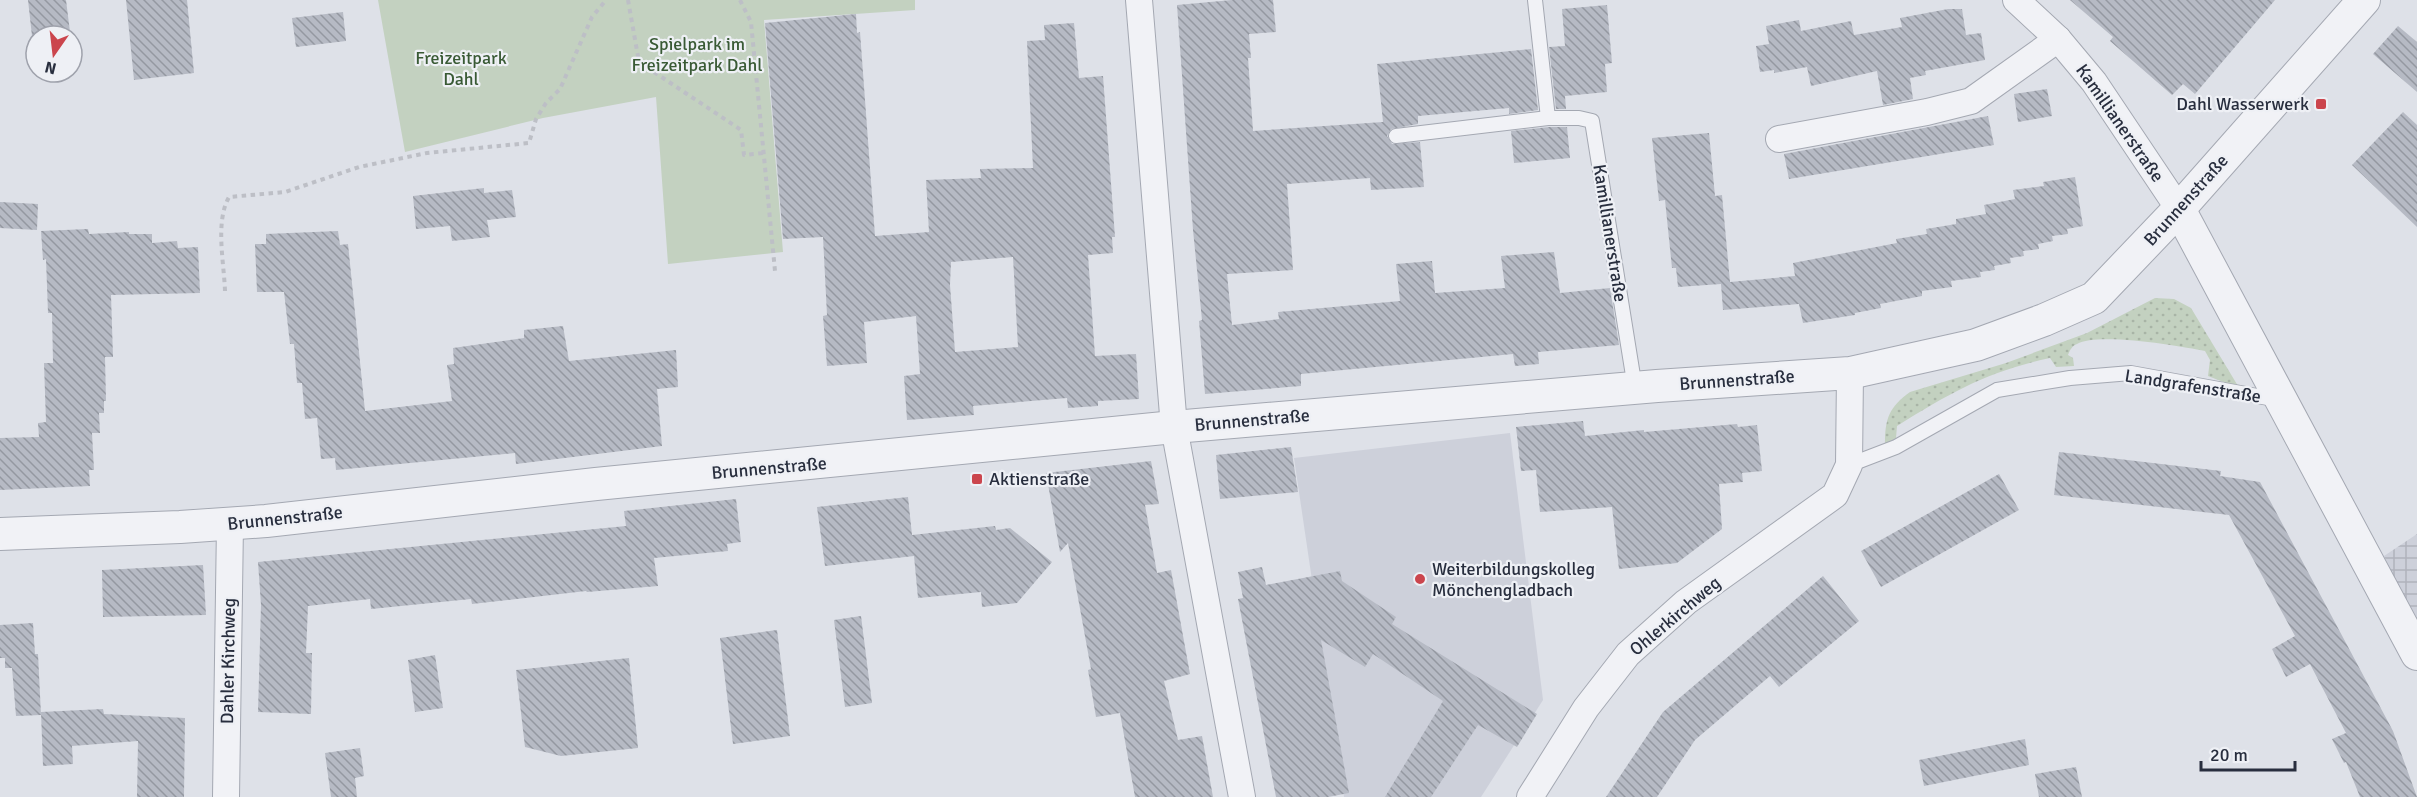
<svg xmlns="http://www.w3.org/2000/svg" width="2417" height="797" font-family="Signika,sans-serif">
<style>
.built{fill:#cdd0da}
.industrial{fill:url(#industrial-grid)}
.grass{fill:url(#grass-dots)}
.park{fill:#c3d1c0}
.building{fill:url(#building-back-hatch);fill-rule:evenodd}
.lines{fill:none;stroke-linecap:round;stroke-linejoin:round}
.service-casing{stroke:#a4a8b2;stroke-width:16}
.minor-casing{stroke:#a4a8b2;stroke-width:28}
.tertiary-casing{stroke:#a4a8b2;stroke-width:34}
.path{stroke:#bdbfc6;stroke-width:4;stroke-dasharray:4.5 4.5;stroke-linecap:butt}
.service{stroke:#f1f2f6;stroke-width:14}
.minor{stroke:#f1f2f6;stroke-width:26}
.tertiary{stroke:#f1f2f6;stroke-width:32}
.poi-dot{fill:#cb454d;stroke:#eef0f5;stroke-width:2}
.labels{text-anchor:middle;stroke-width:4.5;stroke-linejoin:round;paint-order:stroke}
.park-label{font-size:18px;fill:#395a35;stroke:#eef0f5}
.poi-label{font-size:18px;fill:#282e3e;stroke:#eef0f5;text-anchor:start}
.street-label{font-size:18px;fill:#282e3e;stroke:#eef0f5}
</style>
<defs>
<pattern id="industrial-grid" width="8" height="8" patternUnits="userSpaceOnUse" patternTransform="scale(1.5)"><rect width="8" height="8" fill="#cdd0da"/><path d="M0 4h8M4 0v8" fill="none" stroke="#b0b3bc"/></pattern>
<pattern id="grass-dots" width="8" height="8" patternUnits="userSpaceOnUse" patternTransform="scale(1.5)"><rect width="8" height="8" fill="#c3d1c0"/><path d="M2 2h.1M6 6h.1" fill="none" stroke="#a8b4a6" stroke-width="1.8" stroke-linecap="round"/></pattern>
<pattern id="building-back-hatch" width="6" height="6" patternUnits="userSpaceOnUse" patternTransform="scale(1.5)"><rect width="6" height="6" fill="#b6bac4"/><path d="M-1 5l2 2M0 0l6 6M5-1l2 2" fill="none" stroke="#9498a1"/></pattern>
</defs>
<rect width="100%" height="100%" fill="#dee1e8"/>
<path class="built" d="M 1510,433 L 1543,700 L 1481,797 L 1344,797 L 1294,458 Z"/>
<path class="industrial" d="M 2417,534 L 2417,626 L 2384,556 Z"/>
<path class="grass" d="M 2155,298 L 2174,299 L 2191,308 L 2238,386 L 2236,387 L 2208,376 L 2210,360 L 2205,351 C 2180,346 2098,332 2077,344 C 2072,346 2070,350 2068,355 L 2073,358 L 2074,366 L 2056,367 L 2050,358 C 1986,372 1952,392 1897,426 L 1896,438 L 1885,444 C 1885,419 1889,407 1910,392 L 2006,363 L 2087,333 Z"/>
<path class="park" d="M 378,0 L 915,0 L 915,10 L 764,20 L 783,252 L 668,264 L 656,97 L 543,118 L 405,152 Z"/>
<g class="building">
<path d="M 28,0 L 66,0 L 70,32 L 32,36 Z"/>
<path d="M 126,0 L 187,0 L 194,73 L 134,80 Z"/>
<path d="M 1232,0 L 1273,0 L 1276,32 L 1249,34 L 1251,58 L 1248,58 L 1253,131 L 1383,122 L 1377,64 L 1531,49 L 1538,110 L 1509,114 L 1509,108 L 1418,116 L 1418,124 L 1391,129 L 1387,136 L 1392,144 L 1420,142 L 1424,187 L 1371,190 L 1370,178 L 1287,184 L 1293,270 L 1227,274 L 1232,325 L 1279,319 L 1278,312 L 1400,301 L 1396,264 L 1432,261 L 1435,293 L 1505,288 L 1501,256 L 1554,252 L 1560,293 L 1610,288 L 1619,345 L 1538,352 L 1539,364 L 1515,366 L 1513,354 L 1301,374 L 1301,386 L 1205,394 L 1199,321 L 1202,320 L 1193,230 L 1177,5 Z"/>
<path d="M 2070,0 L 2275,0 L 2195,94 L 2183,84 L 2172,95 L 2110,41 L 2113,37 Z"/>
<path d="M 1607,5 L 1612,63 L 1605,64 L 1607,92 L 1565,96 L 1566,109 L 1556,109 L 1549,47 L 1565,46 L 1562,9 Z"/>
<path d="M 1948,9 L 1962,9 L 1966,35 L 1981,33 L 1985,60 L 1925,71 L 1926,75 L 1910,78 L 1913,99 L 1883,105 L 1877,71 L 1811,86 L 1807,67 L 1774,73 L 1774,70 L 1760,72 L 1756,46 L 1769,44 L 1766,26 L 1799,20 L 1801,31 L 1851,21 L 1854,35 L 1902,27 L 1900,18 Z"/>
<path d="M 343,12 L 346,41 L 296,47 L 292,18 Z"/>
<path d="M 856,14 L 857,33 L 860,32 L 875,236 L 929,232 L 926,180 L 981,178 L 980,169 L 1033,168 L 1027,41 L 1045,40 L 1044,25 L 1074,23 L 1079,78 L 1103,76 L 1115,237 L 1112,237 L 1113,253 L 1088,255 L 1095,356 L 1136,354 L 1139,399 L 1098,401 L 1098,406 L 1068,408 L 1067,398 L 973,406 L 974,415 L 907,420 L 904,376 L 920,374 L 916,316 L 864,322 L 867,363 L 827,366 L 823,316 L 827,315 L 823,237 L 783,239 L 765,23 ZM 1013,257 L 1018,347 L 955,352 L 950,285 L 951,262 Z"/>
<path d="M 2398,26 L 2417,42 L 2417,92 L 2373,54 Z"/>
<path d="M 2047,89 L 2052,116 L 2018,122 L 2014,94 Z"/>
<path d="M 2403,112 L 2417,125 L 2417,227 L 2352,165 Z"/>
<path d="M 1988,116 L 1994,145 L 1789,179 L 1784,154 Z"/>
<path d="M 1549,127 L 1567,127 L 1570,158 L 1514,163 L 1511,131 Z"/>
<path d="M 1709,133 L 1715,196 L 1722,195 L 1730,282 L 1795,276 L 1793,263 L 1897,243 L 1896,239 L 1927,234 L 1926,229 L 1956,224 L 1956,219 L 1986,214 L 1984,205 L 2015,199 L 2013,190 L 2044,186 L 2043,182 L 2075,177 L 2083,226 L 2067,229 L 2068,234 L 2052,236 L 2053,241 L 2038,244 L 2039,249 L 2023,251 L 2024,256 L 2010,258 L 2011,263 L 1994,266 L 1995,270 L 1980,272 L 1981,277 L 1951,281 L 1952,287 L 1922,291 L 1922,296 L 1880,304 L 1881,308 L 1855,313 L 1855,315 L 1803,323 L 1799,304 L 1723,310 L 1721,284 L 1678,287 L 1676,268 L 1672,268 L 1665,200 L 1659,201 L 1652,138 Z"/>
<path d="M 484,188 L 484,193 L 512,190 L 516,217 L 487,220 L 490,237 L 452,241 L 450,226 L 416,229 L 413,196 Z"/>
<path d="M 0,202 L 38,204 L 37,230 L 0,228 Z"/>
<path d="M 88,229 L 89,234 L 129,232 L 129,234 L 152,234 L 152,243 L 177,241 L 178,248 L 198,247 L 200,293 L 111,295 L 113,357 L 105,357 L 106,401 L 104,401 L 104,413 L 99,413 L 100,433 L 92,433 L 94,470 L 89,470 L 90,486 L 0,490 L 0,438 L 39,437 L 38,423 L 46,422 L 44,363 L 53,363 L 52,313 L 48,313 L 46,259 L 43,260 L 41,231 Z"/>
<path d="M 338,231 L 340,245 L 348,244 L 365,411 L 452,401 L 447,365 L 454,364 L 453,348 L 524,338 L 524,330 L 563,326 L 569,361 L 676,350 L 678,387 L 657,389 L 662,446 L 516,464 L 515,453 L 336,470 L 335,458 L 321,459 L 317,418 L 305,419 L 302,383 L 297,383 L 294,344 L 290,344 L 284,292 L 257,292 L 255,244 L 266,244 L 266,234 Z"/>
<path d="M 1583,421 L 1585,436 L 1644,430 L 1644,432 L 1737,424 L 1738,427 L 1757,425 L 1762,471 L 1742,473 L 1743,482 L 1719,484 L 1722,529 L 1677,563 L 1619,569 L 1612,507 L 1540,512 L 1536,470 L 1521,471 L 1516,427 Z"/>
<path d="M 1291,447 L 1298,492 L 1220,499 L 1216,455 Z"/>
<path d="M 2059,452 L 2221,471 L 2220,476 L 2260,482 L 2393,731 L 2417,797 L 2360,797 L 2346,762 L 2344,763 L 2332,739 L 2346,733 L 2310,664 L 2286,677 L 2272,649 L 2295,636 L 2229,515 L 2054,495 Z"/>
<path d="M 1151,461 L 1159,504 L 1145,505 L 1157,573 L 1171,570 L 1190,674 L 1164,681 L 1178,740 L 1202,736 L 1213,797 L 1135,797 L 1120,713 L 1096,717 L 1088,670 L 1091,669 L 1068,543 L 1060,552 L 1046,473 Z"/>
<path d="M 1999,474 L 2019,510 L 1881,587 L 1861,551 Z"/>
<path d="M 908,497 L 912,535 L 995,526 L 996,530 L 1010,528 L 1052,562 L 1017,603 L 982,607 L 981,592 L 918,598 L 914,556 L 825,566 L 817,507 Z"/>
<path d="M 736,499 L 741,542 L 727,544 L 728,551 L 654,558 L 658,586 L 587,592 L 586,591 L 472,604 L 471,599 L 371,609 L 370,599 L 308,606 L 306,653 L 312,653 L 311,714 L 258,712 L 261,605 L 258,562 L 626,526 L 624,511 Z"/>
<path d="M 203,565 L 206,615 L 103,617 L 102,570 Z"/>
<path d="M 1262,567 L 1266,585 L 1340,571 L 1342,581 L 1396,617 L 1392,624 L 1537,714 L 1517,747 L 1478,725 L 1431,797 L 1385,797 L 1443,701 L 1373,654 L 1365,667 L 1321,640 L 1349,793 L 1328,797 L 1276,797 L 1238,599 L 1243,598 L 1238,572 Z"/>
<path d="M 1823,576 L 1859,621 L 1779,687 L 1770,676 L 1695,740 L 1657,797 L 1606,797 L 1663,712 Z"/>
<path d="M 861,616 L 872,703 L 845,707 L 834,620 Z"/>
<path d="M 33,623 L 35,654 L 38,654 L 41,715 L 16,716 L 12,668 L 5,668 L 5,658 L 0,658 L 0,625 Z"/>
<path d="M 777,630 L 790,736 L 733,744 L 720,638 Z"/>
<path d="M 435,655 L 443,708 L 415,712 L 408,660 Z"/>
<path d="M 629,658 L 638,748 L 561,756 L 525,747 L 516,670 Z"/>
<path d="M 103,709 L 104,714 L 185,718 L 184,797 L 137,797 L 138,741 L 72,746 L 73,764 L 43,766 L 41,712 Z"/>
<path d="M 2025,739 L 2029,765 L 1924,786 L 1919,760 Z"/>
<path d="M 360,748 L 364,776 L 355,778 L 357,797 L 331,797 L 325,753 Z"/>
<path d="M 2076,767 L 2082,797 L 2039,797 L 2035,774 Z"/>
</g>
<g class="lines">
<g class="service-casing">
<g id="service">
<path d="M 1535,0 L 1548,118"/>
<path d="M 1396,136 L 1548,118 L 1579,118 L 1592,121 L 1635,388"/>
<path d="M 1849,465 L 1896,447 L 1997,390 L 2070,378 L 2131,373 L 2279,400"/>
</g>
</g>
<g class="minor-casing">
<g id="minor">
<path d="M 1139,0 L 1174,427 L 1242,797"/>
<path d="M 2016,0 L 2058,39 L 2094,82 L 2179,209"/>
<path d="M 1779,139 L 1927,112 L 1971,101 L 2058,39"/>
<path d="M 226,797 L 230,524"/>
<path d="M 1530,797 L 1586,708 L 1628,654 L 1686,602 L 1835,495 L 1849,465 L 1850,373"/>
</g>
</g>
<g class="tertiary-casing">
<g id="tertiary">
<path d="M 2179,209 L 2417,654"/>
<path d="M 0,534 L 180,527 L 266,521 L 596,484 L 1174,427 L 1657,386 L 1850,373 L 1976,345 L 2044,320 L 2094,298 L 2179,209 L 2364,0"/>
</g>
</g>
<g class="path">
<path d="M 628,0 L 639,62 L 741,130 L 744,155 L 764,153"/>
<path d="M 740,0 L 751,22 L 775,271"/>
<path d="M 225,291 C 224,262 215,222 229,197 L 285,192 L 359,167 L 427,153 L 529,143 L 536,119 L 546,103 L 560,89 L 592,17 L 606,0"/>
</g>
<use href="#service" class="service"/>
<use href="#minor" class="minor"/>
<use href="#tertiary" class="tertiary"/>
</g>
<g class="poi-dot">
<rect x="2315" y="98" width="12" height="12" rx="3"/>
<rect x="971" y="473" width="12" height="12" rx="3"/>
<circle cx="1420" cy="579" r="6"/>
</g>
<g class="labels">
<g class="park-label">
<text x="697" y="50">Spielpark im<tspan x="697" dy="21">Freizeitpark Dahl</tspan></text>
<text x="461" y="64">Freizeitpark<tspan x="461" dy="21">Dahl</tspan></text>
</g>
<g class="poi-label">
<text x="2309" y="110" text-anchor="end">Dahl Wasserwerk</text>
<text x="989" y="485">Aktienstraße</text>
<text x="1432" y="575">Weiterbildungskolleg<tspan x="1432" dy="21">Mönchengladbach</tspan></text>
</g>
<g class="street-label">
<text transform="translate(2120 123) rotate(55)" y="6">Kamillianerstraße</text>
<text transform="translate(2186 200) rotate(-48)" y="6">Brunnenstraße</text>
<text transform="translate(1610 233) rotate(81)" y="6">Kamillianerstraße</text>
<text transform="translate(1737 380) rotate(-4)" y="6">Brunnenstraße</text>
<text transform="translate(2193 386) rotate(9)" y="6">Landgrafenstraße</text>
<text transform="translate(1252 420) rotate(-5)" y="6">Brunnenstraße</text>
<text transform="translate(769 468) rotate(-5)" y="6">Brunnenstraße</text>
<text transform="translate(285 518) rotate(-6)" y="6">Brunnenstraße</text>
<text transform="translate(1675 616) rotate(-40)" y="6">Ohlerkirchweg</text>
<text transform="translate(228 661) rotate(-89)" y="6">Dahler Kirchweg</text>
</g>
</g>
<g transform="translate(54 54) rotate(194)"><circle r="28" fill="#eef0f5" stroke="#9fa2ac" stroke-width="1.5"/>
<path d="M0-4.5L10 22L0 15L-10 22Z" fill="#cb454d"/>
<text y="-9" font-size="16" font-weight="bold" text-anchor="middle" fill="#282e3e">N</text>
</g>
<path d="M2201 761v9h94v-9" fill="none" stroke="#282e3e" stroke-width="3"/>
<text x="2210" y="761" font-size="18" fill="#282e3e" stroke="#eef0f5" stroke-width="4.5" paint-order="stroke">20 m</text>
</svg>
